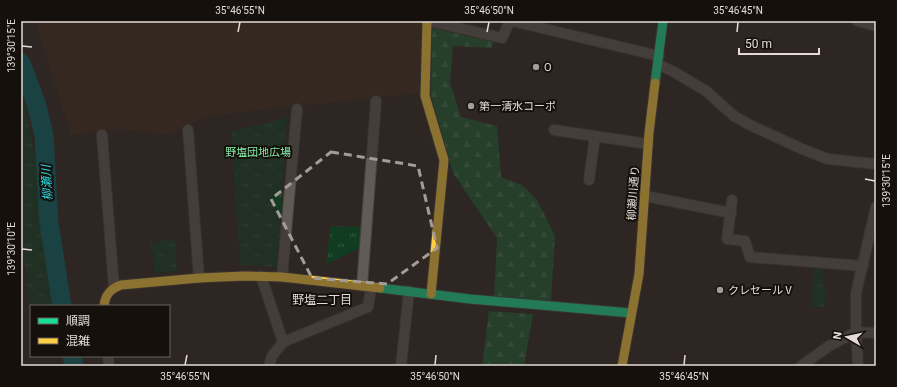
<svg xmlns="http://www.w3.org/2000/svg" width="897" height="387" font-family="Roboto,'Noto Sans JP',sans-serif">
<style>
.built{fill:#3d2b20}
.forest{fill:url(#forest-firs)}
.park{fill:url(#park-tufts)}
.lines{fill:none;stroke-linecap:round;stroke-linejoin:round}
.river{stroke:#04656b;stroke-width:19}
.street-casing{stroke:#47413c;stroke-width:12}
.fast-casing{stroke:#47413c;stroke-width:11}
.slow-casing{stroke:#47413c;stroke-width:11}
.street{stroke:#605b57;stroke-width:10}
.fast{stroke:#16e098;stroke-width:9}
.slow{stroke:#ffcf43;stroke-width:9}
.marked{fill:none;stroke:#a49c96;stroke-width:3;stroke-dasharray:8 5;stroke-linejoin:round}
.ticks{fill:none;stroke:#e4dbd5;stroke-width:1.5}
.poi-dot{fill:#a49c96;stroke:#16100c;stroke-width:1.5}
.labels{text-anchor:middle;stroke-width:4;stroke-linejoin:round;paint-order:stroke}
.poi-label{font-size:11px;fill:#e4dbd5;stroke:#16100c;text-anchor:start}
.park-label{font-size:11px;fill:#84e7a4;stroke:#16100c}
.street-label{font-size:11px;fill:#e4dbd5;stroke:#16100c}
.water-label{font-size:12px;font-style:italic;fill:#2bdde9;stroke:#16100c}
.neighbourhood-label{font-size:12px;fill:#e4dbd5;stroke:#16100c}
.neatline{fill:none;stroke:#e4dbd5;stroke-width:1.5}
.ticks-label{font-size:10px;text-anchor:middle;fill:#e4dbd5}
</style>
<defs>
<pattern id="forest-firs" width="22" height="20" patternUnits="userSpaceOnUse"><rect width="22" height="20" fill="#1e5e37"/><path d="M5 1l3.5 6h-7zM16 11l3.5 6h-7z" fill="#3f7453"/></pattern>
<pattern id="park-tufts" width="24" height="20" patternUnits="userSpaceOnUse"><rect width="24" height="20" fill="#113c22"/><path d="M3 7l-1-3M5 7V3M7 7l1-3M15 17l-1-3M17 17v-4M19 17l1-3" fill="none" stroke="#345841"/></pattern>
</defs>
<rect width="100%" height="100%" fill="#2e2622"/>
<path class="built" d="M 36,21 L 423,21 L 420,93 L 208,116 L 169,135 L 118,129 L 71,135 L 43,47 Z"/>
<g class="forest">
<path d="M 432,28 L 494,42 L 491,48 L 453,46 L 450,83 L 461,117 L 497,126 L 501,177 L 522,185 L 537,200 L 555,236 L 551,301 L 494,297 L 497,238 L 453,173 L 431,96 Z"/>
<path d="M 489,311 L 533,314 L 524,366 L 482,366 Z"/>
</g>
<g class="park">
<path d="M 21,89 L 22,89 L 40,180 L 57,306 L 31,306 L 31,317 L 21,232 Z"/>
<path d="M 287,118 L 277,267 L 240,265 L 231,131 Z"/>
<path d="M 331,226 L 363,227 L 360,248 L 326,264 Z"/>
<path d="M 175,240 L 177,271 L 154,273 L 151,242 Z"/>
<path d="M 814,267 L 824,267 L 822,285 L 826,286 L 825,308 L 811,307 Z"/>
</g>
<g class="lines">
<g class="river">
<path d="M 21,63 L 36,103 L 44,135 L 49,223 L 62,306"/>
<path d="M 72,356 L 74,366"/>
</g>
<g class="street-casing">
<g id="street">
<path d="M 429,21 L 502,38 L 510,21"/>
<path d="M 512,21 L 659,56"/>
<path d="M 857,21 L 876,26"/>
<path d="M 658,64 L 674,72 L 706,91 L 734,116 L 748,124 L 802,149 L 828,159 L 876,164"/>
<path d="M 188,130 L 199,278"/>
<path d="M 554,130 L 648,144"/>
<path d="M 102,135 L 114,287"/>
<path d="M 589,180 L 595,136"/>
<path d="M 645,196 L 731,213"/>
<path d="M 732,200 L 727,239 L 745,241 L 750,257 L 863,266"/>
<path d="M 261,276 L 283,342"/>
<path d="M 282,277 L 297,109"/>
<path d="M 362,286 L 376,101"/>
<path d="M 108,356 L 109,366"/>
<path d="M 269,366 L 272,356 L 283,342 L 368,307 L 371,288"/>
<path d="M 401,366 L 409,291"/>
<path d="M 801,366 L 829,346 L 856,332 L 876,333"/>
<path d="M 858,366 L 856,332 L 856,293 L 876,207"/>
</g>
</g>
<g class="fast-casing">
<g id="fast">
<path d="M 655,83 L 663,21"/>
<path d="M 380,288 L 470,299 L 631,313"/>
</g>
</g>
<g class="slow-casing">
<g id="slow">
<path d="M 427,21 L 425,96 L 444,160 L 431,294"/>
<path d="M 104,306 C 105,295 110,289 121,285 L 199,278 L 244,276 L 282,277 L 380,288"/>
<path d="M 622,366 L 639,274 L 649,133 L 655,83"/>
</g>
</g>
<use href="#street" class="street"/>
<use href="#fast" class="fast"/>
<use href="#slow" class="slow"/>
</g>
<path d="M0 0H897V387H0ZM 331,152 L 418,166 L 437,248 L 387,284 L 312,278 L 271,199 Z" fill="#2e2622" fill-opacity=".55" fill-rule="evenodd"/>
<path class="marked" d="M 331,152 L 418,166 L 437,248 L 387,284 L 312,278 L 271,199 Z"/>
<path class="ticks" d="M 238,32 L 240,22M 487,32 L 489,22M 737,32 L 738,22M 22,46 L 32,47M 865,179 L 875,181M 22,249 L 32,250M 185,365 L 187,355M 435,365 L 436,355M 684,365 L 685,355"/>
<g class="poi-dot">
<circle cx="536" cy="67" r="4"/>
<circle cx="471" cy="106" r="4"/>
<circle cx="720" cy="290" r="4"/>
</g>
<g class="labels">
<g class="poi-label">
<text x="544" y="71">O</text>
<text x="479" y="110">第一清水コーポ</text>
<text x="728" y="294">クレセールⅤ</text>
</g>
<g class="park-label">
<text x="258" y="156">野塩団地広場</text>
</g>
<g class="street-label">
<text transform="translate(633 193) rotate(-86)" y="4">柳瀬川通り</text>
</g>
<g class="water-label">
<text transform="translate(47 183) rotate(-93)" y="4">柳瀬川</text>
</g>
<g class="neighbourhood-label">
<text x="322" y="304">野塩二丁目</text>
</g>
</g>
<rect width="897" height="387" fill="none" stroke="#16100c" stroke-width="44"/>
<rect x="30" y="305" width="140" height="52" fill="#16100c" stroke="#68615c"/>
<rect x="38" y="318" width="20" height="6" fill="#16e098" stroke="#68615c"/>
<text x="66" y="325" font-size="12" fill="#e4dbd5">順調</text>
<rect x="38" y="338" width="20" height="6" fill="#ffcf43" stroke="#68615c"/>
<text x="66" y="345" font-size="12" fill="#e4dbd5">混雑</text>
<g transform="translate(847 337) rotate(279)" stroke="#16100c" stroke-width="3" paint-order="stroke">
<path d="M0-3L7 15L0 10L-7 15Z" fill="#e4dbd5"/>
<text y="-6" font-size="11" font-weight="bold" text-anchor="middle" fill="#e4dbd5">N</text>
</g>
<path d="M739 48v6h80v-6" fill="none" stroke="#e4dbd5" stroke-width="2"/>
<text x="745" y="48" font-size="12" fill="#e4dbd5" stroke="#16100c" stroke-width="3" paint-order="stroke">50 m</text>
<rect x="22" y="22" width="853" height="343" class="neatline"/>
<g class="ticks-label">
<text x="240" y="14">35°46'55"N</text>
<text x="489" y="14">35°46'50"N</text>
<text x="738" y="14">35°46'45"N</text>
<text transform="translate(11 46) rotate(-90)" y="4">139°30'15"E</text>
<text transform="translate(886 181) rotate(-90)" y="4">139°30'15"E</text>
<text transform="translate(11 249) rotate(-90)" y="4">139°30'10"E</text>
<text x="185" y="380">35°46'55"N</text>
<text x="435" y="380">35°46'50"N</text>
<text x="684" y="380">35°46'45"N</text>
</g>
</svg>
